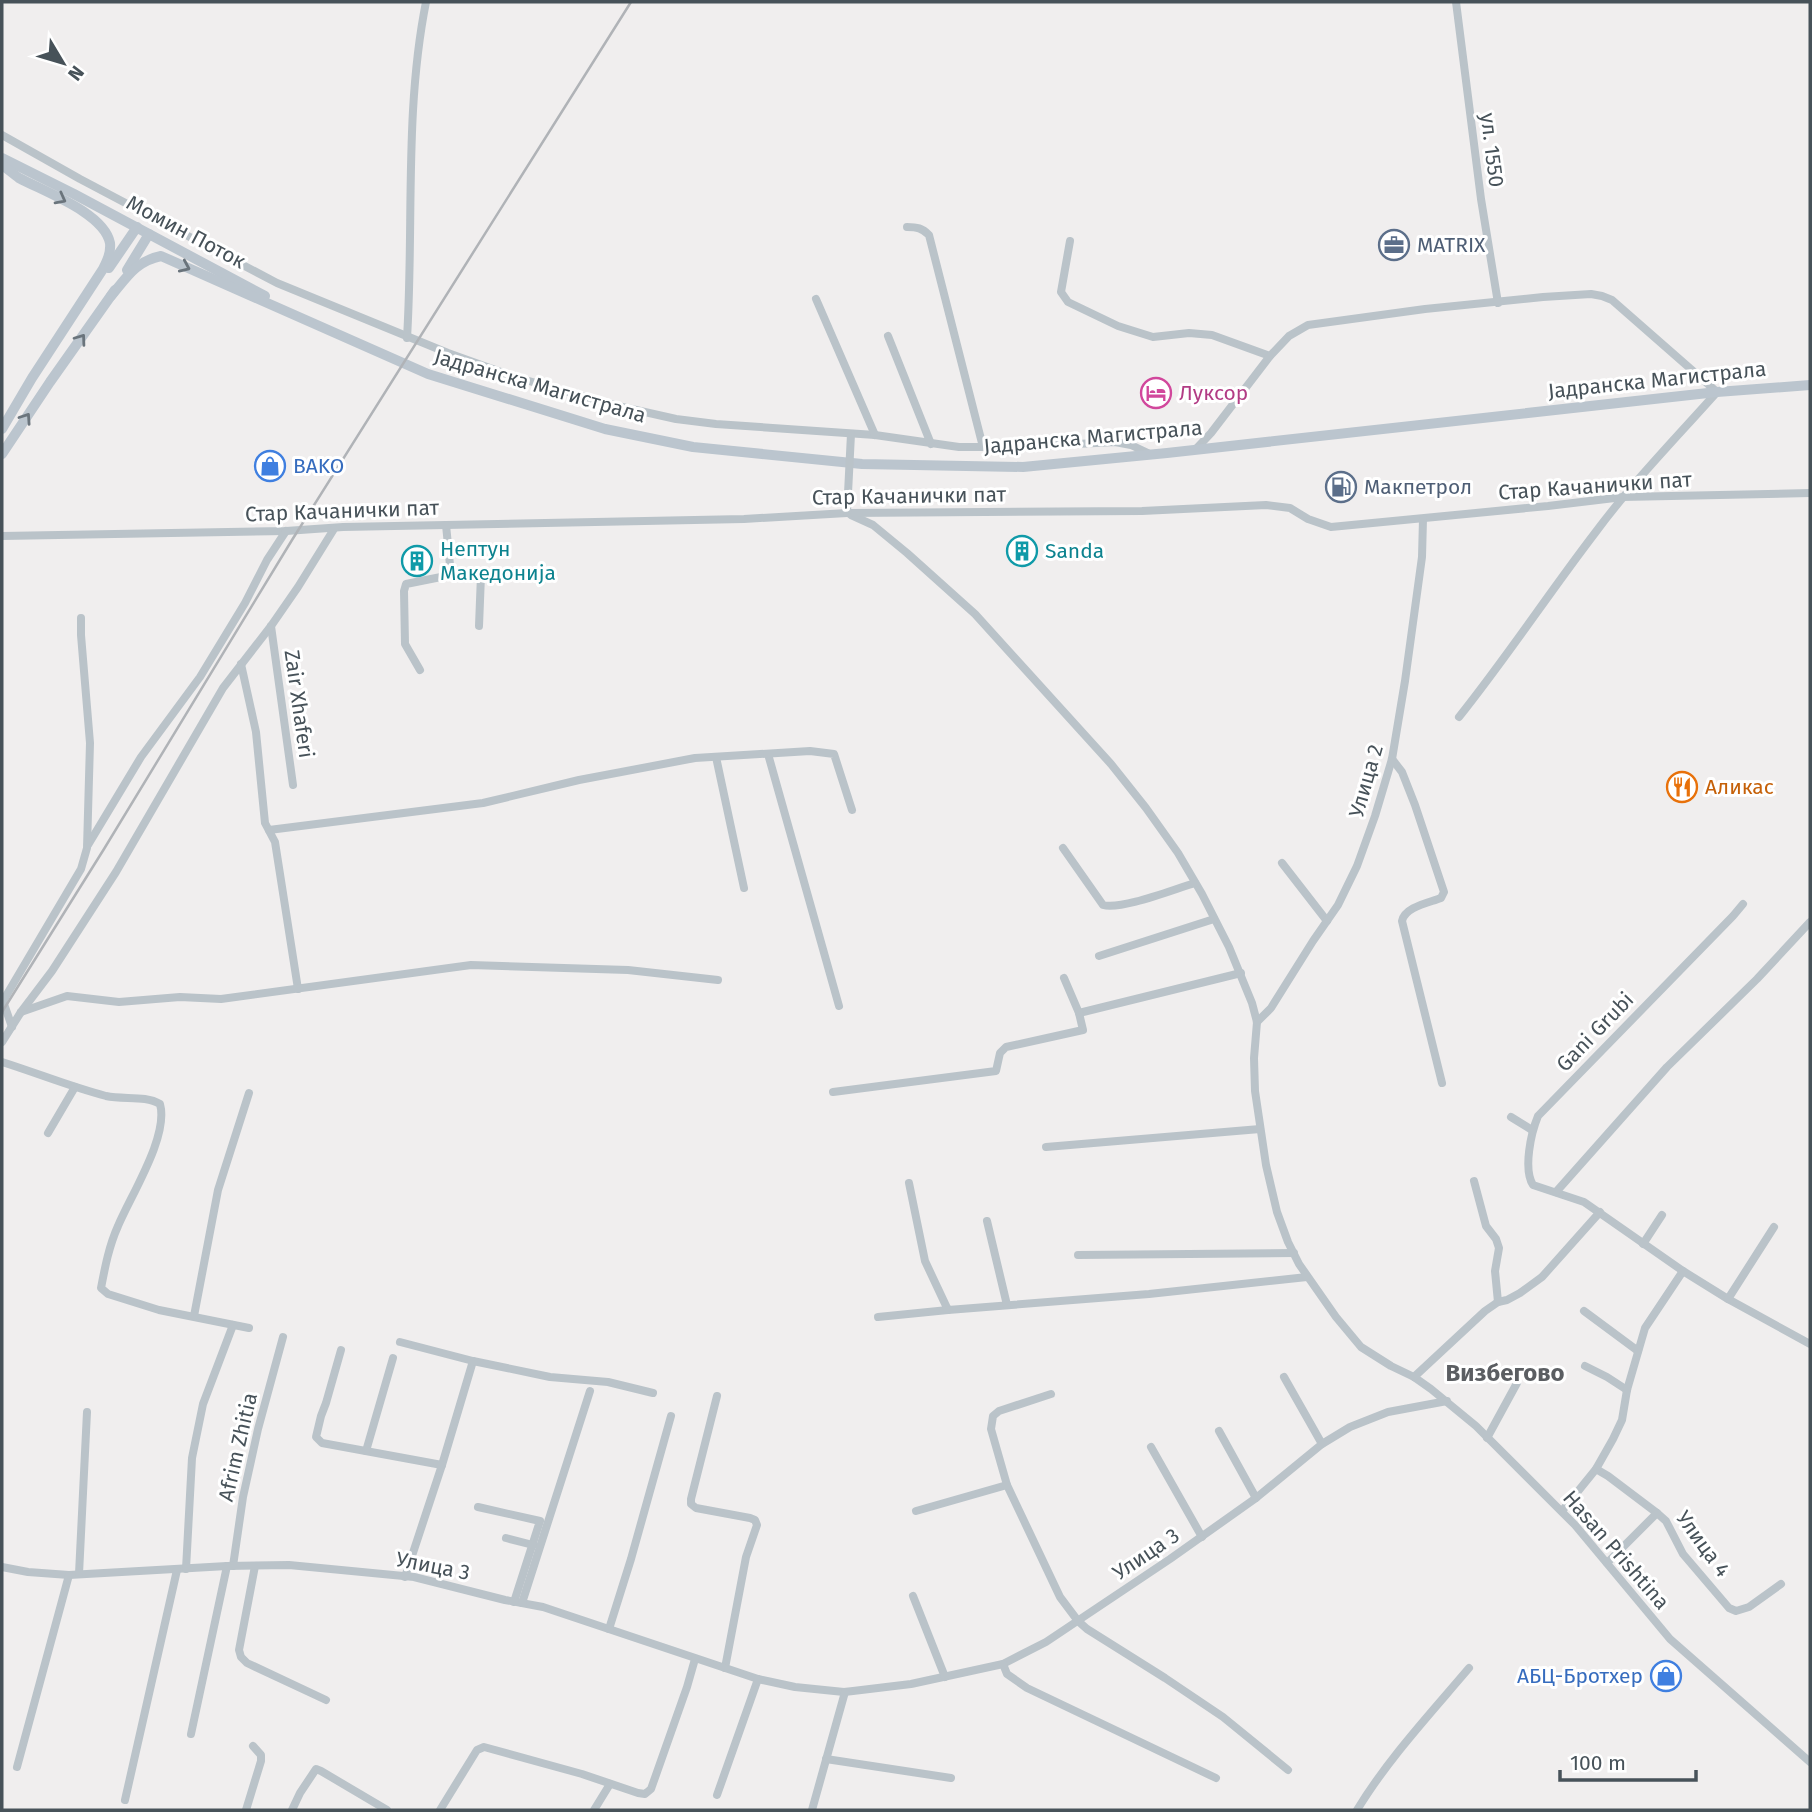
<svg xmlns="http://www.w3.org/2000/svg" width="1812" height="1812" font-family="'Fira Sans',sans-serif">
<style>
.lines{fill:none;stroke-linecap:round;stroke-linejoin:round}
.street{stroke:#bac3c9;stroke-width:8}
.secondary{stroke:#bbc5ce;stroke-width:10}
.rail{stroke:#b0b3b7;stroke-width:2.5}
.street-bridge{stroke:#bac3c9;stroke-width:8}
.oneway{stroke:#6a747c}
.labels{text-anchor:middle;stroke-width:6;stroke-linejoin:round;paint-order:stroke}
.street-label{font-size:21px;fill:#475259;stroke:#fff}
.service-label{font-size:21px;fill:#4e5e75;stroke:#fff;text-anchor:start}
.hotel-label{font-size:21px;fill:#b23c85;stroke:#fff;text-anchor:start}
.shop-label{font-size:21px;fill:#366cbe;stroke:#fff;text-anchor:start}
.culture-label{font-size:21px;fill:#0d838f;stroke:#fff;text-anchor:start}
.food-label{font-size:21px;fill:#c56008;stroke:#fff;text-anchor:start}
.quarter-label{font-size:24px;font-weight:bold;fill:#5b5e62;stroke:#fff}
</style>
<rect width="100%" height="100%" fill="#f0eeee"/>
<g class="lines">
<g class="street">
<path d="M 1456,2 L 1481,199 L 1498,303"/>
<path d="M 2,135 L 80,179 L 277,283 L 448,353 L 515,377 L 578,395 L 627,408 L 676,419 L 716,424 L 875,435 L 959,447 L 1019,447 L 1115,442 L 1131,445 L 1150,454"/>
<path d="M 907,227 C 917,227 922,228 929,235 L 983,447"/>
<path d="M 1070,241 L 1061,292 L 1068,302 L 1118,326 L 1153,337 L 1189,333 L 1212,335 L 1270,356"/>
<path d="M 816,299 L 875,435"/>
<path d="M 888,336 L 931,444"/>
<path d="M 407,338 C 414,226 404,112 426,2"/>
<path d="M 1196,449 L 1211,433 L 1270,356 L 1289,336 L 1308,325 L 1425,309 L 1543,297 L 1591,294 L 1602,296 L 1612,300 L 1717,392 C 1676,438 1632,483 1595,533 C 1549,593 1507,657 1459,717"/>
<path d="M 851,515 L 873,525 L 907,553 L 975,614 L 1111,764 L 1146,808 L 1178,853 L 1202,894 L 1229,947 L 1252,1003 L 1257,1022 L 1254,1058 L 1255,1091 L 1266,1165 L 1277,1212 L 1288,1242 L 1299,1264 L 1336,1317 L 1361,1347 L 1391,1366 L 1414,1377 L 1431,1389 L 1476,1426 L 1575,1525 L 1670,1639 L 1810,1762"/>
<path d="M 446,525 L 451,575"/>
<path d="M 2,536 L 286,531 L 343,527 L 744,519 L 847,513 L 1142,511 L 1266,505 L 1290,508 L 1308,519 L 1331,527 L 1548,506 L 1623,497 L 1810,493"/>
<path d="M 271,626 L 293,785"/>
<path d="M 241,664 L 256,732 L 265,823 L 275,842 L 298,989"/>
<path d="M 420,670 L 405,644 L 404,591 L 406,584 L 451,575 L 481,575 L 479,626"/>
<path d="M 768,754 L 839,1006"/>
<path d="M 716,757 L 744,888"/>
<path d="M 1392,759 L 1402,772 L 1415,805 L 1444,892 L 1441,898 C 1428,903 1405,907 1402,921 L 1442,1083"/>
<path d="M 269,830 L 483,803 L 579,780 L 695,758 L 810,751 L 834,754 L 852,810"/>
<path d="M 88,845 L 141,757 L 200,677 L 245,603 L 267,560 L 286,531"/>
<path d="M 1063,848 L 1103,905 C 1122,910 1174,889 1195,883"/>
<path d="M 1282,863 L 1327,921"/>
<path d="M 1743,904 L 1733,916 L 1538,1116 C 1531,1133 1523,1169 1533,1185 L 1584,1202 L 1683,1271 L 1728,1299 L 1810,1344"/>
<path d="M 1099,956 L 1214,919"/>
<path d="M 21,1012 L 67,996 L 119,1002 L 180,997 L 221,999 L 471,965 L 628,970 L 718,980"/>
<path d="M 1079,1013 L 1241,973"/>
<path d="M 1257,1022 L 1271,1008 L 1313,941 L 1338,905 L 1357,866 L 1375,816 L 1392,759 L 1405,681 L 1422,557 L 1423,519"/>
<path d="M 12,1027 L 3,1001 L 81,869 L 87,848 L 90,743 L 81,635 L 81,618"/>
<path d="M 2,1042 L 21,1012 L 52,971 L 116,872 L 223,688 L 271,626 L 298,587 L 334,529"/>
<path d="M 2,1062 C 37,1073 71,1087 106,1096 C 124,1100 145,1095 160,1104 C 169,1136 131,1195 118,1226 C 109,1246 105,1267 101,1288 L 108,1294 L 159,1310 L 249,1328"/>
<path d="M 833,1092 L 996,1071 L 1000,1053 L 1006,1047 L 1083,1030 L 1079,1013 L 1064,978"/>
<path d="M 1511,1117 L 1532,1130"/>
<path d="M 48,1133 L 75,1087"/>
<path d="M 1046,1147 L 1260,1129"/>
<path d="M 1474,1181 L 1486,1226 L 1496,1239 L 1499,1248 L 1495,1271 L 1498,1302"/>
<path d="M 909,1183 L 925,1261 L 948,1310 L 1149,1294 L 1307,1277"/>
<path d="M 1556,1192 L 1667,1067 L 1757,979 L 1810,922"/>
<path d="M 987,1221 L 1007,1305"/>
<path d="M 1643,1244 L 1662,1215"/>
<path d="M 1078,1255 L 1294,1253"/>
<path d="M 1728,1299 L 1774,1227"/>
<path d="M 1584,1311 L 1638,1351"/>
<path d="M 194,1316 L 218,1190 L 249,1093"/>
<path d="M 878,1317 L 948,1310"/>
<path d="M 400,1342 L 473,1361 L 442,1465 L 405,1577"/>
<path d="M 341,1350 L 326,1403 L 321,1416 L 316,1437 L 322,1443 L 442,1465"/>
<path d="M 473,1361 L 550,1377 L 608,1382 L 653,1393"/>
<path d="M 1585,1366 L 1607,1377 L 1627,1390"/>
<path d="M 1284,1377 L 1322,1444"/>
<path d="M 1414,1377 L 1485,1311 L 1498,1302 L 1507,1300 L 1520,1293 L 1542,1277 L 1600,1212"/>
<path d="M 1051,1394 L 999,1411 L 993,1416 L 991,1429 L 1007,1485 L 1060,1597 L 1078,1621 L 1087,1629 L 1165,1678 L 1223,1717 L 1288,1770"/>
<path d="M 717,1396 L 691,1499 L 691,1504 L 696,1508 L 750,1518 L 755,1520 L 757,1525 L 746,1557 L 725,1668"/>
<path d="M 1219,1431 L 1256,1498"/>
<path d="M 1487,1438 L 1517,1383"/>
<path d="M 1151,1447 L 1202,1537"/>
<path d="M 366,1451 L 393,1358"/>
<path d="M 1596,1469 L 1608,1476 L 1657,1513 L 1666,1521 L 1683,1554 L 1729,1608 L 1736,1611 L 1749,1607 L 1781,1584"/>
<path d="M 478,1507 L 540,1521 L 514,1602"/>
<path d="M 916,1511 L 1007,1485"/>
<path d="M 1562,1511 L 1596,1469 L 1613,1439 L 1622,1420 L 1627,1390 L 1645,1328 L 1683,1271"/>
<path d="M 506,1538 L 533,1545"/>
<path d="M 1607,1563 L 1657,1513"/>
<path d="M 233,1566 L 243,1497 L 258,1429 L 283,1337"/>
<path d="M 255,1566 L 239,1650 L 241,1657 L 247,1663 L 326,1700"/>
<path d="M 2,1567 L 28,1572 L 69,1575 L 227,1566 L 289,1565 L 414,1577 L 505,1600 L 543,1607 L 758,1679 L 795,1687 L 844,1692 L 853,1691 L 911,1684 L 1003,1664 L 1046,1642 L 1170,1559 L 1256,1498 L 1322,1444 L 1350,1427 L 1388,1412 L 1447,1401"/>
<path d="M 186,1569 L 192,1458 L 203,1404 L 233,1325"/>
<path d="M 79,1574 L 87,1412"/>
<path d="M 913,1596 L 945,1677"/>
<path d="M 522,1603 L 590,1391"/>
<path d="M 609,1629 L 631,1559 L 671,1416"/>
<path d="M 1003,1664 L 1007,1674 L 1027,1688 L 1216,1778"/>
<path d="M 191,1734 L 227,1566"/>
<path d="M 826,1759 L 951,1778"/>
<path d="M 17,1767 L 69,1575"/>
<path d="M 717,1795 L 758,1679"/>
<path d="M 125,1800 L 177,1570"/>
<path d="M 246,1810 L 261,1761 L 261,1755 L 253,1746"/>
<path d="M 292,1810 L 300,1793 L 316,1769 L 321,1771 L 387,1810"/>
<path d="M 440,1810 L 477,1750 L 484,1747 L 582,1774 L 638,1793 L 645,1794 L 651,1789 L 687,1687 L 695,1659"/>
<path d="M 594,1810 L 610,1784"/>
<path d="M 812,1810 L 845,1692"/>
<path d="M 1357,1810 C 1388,1759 1430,1714 1469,1668"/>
</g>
<g class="secondary">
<path d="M 2,158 L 74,194 L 265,296"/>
<path d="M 2,165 C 8,169 13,174 19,178 C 45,192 104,213 110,243 C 111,253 107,261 103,269 L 32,378 L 2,429"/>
<path d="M 109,268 L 137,227"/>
<path d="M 127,270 L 149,234"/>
<path d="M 111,296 C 127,277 136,261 161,256 L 428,374 L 605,429 L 693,447 L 862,464 L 1023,467 L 1167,453 L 1717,392 L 1810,385"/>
<path d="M 2,454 L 50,382 L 115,290"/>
</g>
<path class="rail" d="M 2,1012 L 104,849 L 292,540 L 631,2"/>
<path class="street-bridge" d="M 847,513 L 851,434"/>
</g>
<defs><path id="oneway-chevron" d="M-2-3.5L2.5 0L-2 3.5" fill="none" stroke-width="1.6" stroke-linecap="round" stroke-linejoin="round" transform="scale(1.75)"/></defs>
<g class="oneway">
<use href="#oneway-chevron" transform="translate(61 199) rotate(28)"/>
<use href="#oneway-chevron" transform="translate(185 267) rotate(24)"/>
<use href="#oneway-chevron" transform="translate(81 339) rotate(-54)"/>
<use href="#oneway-chevron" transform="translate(26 418) rotate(-56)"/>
</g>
<defs>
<g id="office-ring" transform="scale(1.575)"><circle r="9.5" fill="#fff" stroke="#5c6f8a" stroke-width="1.5"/><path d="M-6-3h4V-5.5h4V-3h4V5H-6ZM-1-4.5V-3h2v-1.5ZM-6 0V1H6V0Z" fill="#5c6f8a"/></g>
<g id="hotel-ring" transform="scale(1.575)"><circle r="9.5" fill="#fff" stroke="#d1479c" stroke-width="1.5"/><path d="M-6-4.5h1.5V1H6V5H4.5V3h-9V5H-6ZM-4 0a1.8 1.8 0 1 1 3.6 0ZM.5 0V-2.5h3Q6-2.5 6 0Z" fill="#d1479c"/></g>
<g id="shop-ring" transform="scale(1.575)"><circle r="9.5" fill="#fff" stroke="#3f7fe0" stroke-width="1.5"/><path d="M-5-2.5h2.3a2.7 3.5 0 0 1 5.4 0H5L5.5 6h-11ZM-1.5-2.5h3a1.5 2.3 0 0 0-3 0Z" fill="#3f7fe0"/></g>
<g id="fuel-ring" transform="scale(1.575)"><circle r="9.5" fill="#fff" stroke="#5c6f8a" stroke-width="1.5"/><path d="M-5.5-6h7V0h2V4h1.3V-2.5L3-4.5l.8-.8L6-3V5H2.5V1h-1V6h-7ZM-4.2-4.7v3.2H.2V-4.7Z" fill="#5c6f8a"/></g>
<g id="building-ring" transform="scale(1.575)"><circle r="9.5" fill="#fff" stroke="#0f9aa8" stroke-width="1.5"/><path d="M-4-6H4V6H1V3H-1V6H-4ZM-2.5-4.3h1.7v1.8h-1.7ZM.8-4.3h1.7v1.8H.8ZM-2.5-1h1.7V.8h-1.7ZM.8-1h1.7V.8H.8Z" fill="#0f9aa8"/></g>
<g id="restaurant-ring" transform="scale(1.575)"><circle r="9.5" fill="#fff" stroke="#e8710a" stroke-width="1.5"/><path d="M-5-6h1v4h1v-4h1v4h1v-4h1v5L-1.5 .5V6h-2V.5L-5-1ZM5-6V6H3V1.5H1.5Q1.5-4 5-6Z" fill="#e8710a"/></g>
</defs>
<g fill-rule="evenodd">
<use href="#office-ring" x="1394" y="245"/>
<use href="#hotel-ring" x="1156" y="393"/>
<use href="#shop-ring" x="270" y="466"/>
<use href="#fuel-ring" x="1341" y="487"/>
<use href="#building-ring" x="1022" y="551"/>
<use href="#building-ring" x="417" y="561"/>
<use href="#restaurant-ring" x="1682" y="787"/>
<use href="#shop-ring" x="1666" y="1676"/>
</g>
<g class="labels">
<g class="street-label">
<text transform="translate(1492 150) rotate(83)" y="7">ул. 1550</text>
<text transform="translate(186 232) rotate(28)" y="7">Момин Поток</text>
<text transform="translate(1657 380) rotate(-6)" y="7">Јадранска Магистрала</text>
<text transform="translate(540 386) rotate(16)" y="7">Јадранска Магистрала</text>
<text transform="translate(1093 437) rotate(-5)" y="7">Јадранска Магистрала</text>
<text transform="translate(1595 486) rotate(-4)" y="7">Стар Качанички пат</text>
<text transform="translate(909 496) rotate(-1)" y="7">Стар Качанички пат</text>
<text transform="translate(342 511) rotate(-2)" y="7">Стар Качанички пат</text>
<text transform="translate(299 704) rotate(82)" y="7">Zair Xhaferi</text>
<text transform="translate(1366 781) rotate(-74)" y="7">Улица 2</text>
<text transform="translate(1595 1032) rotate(-46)" y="7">Gani Grubi</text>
<text transform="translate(238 1447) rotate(-77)" y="7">Afrim Zhitia</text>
<text transform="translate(1703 1544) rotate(54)" y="7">Улица 4</text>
<text transform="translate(1616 1550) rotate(49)" y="7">Hasan Prishtina</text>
<text transform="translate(1146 1554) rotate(-34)" y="7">Улица 3</text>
<text transform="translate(433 1566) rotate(11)" y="7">Улица 3</text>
</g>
<g class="service-label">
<text x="1417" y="252">MATRIX</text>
<text x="1364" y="494">Макпетрол</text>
</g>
<g class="hotel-label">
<text x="1179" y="400">Луксор</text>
</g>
<g class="shop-label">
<text x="293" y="473">BAKO</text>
<text x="1643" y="1683" text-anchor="end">АБЦ-Бротхер</text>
</g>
<g class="culture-label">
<text x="440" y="556">Нептун<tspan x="440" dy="24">Македонија</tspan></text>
<text x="1045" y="558">Sanda</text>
</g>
<g class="food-label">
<text x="1705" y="794">Аликас</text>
</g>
<g class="quarter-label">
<text x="1505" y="1381">Визбегово</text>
</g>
</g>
<rect width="1812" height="1812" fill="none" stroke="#475259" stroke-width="7"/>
<g transform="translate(63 63) rotate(128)" stroke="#ffffff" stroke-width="5" paint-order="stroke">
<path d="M0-5L12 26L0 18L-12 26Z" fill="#475259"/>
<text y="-10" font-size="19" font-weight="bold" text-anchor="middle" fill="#475259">N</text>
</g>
<path d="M1560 1770v10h136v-10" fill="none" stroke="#475259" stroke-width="3.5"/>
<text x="1570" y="1770" font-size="21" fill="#475259" stroke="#ffffff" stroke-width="5" paint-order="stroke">100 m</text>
</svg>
